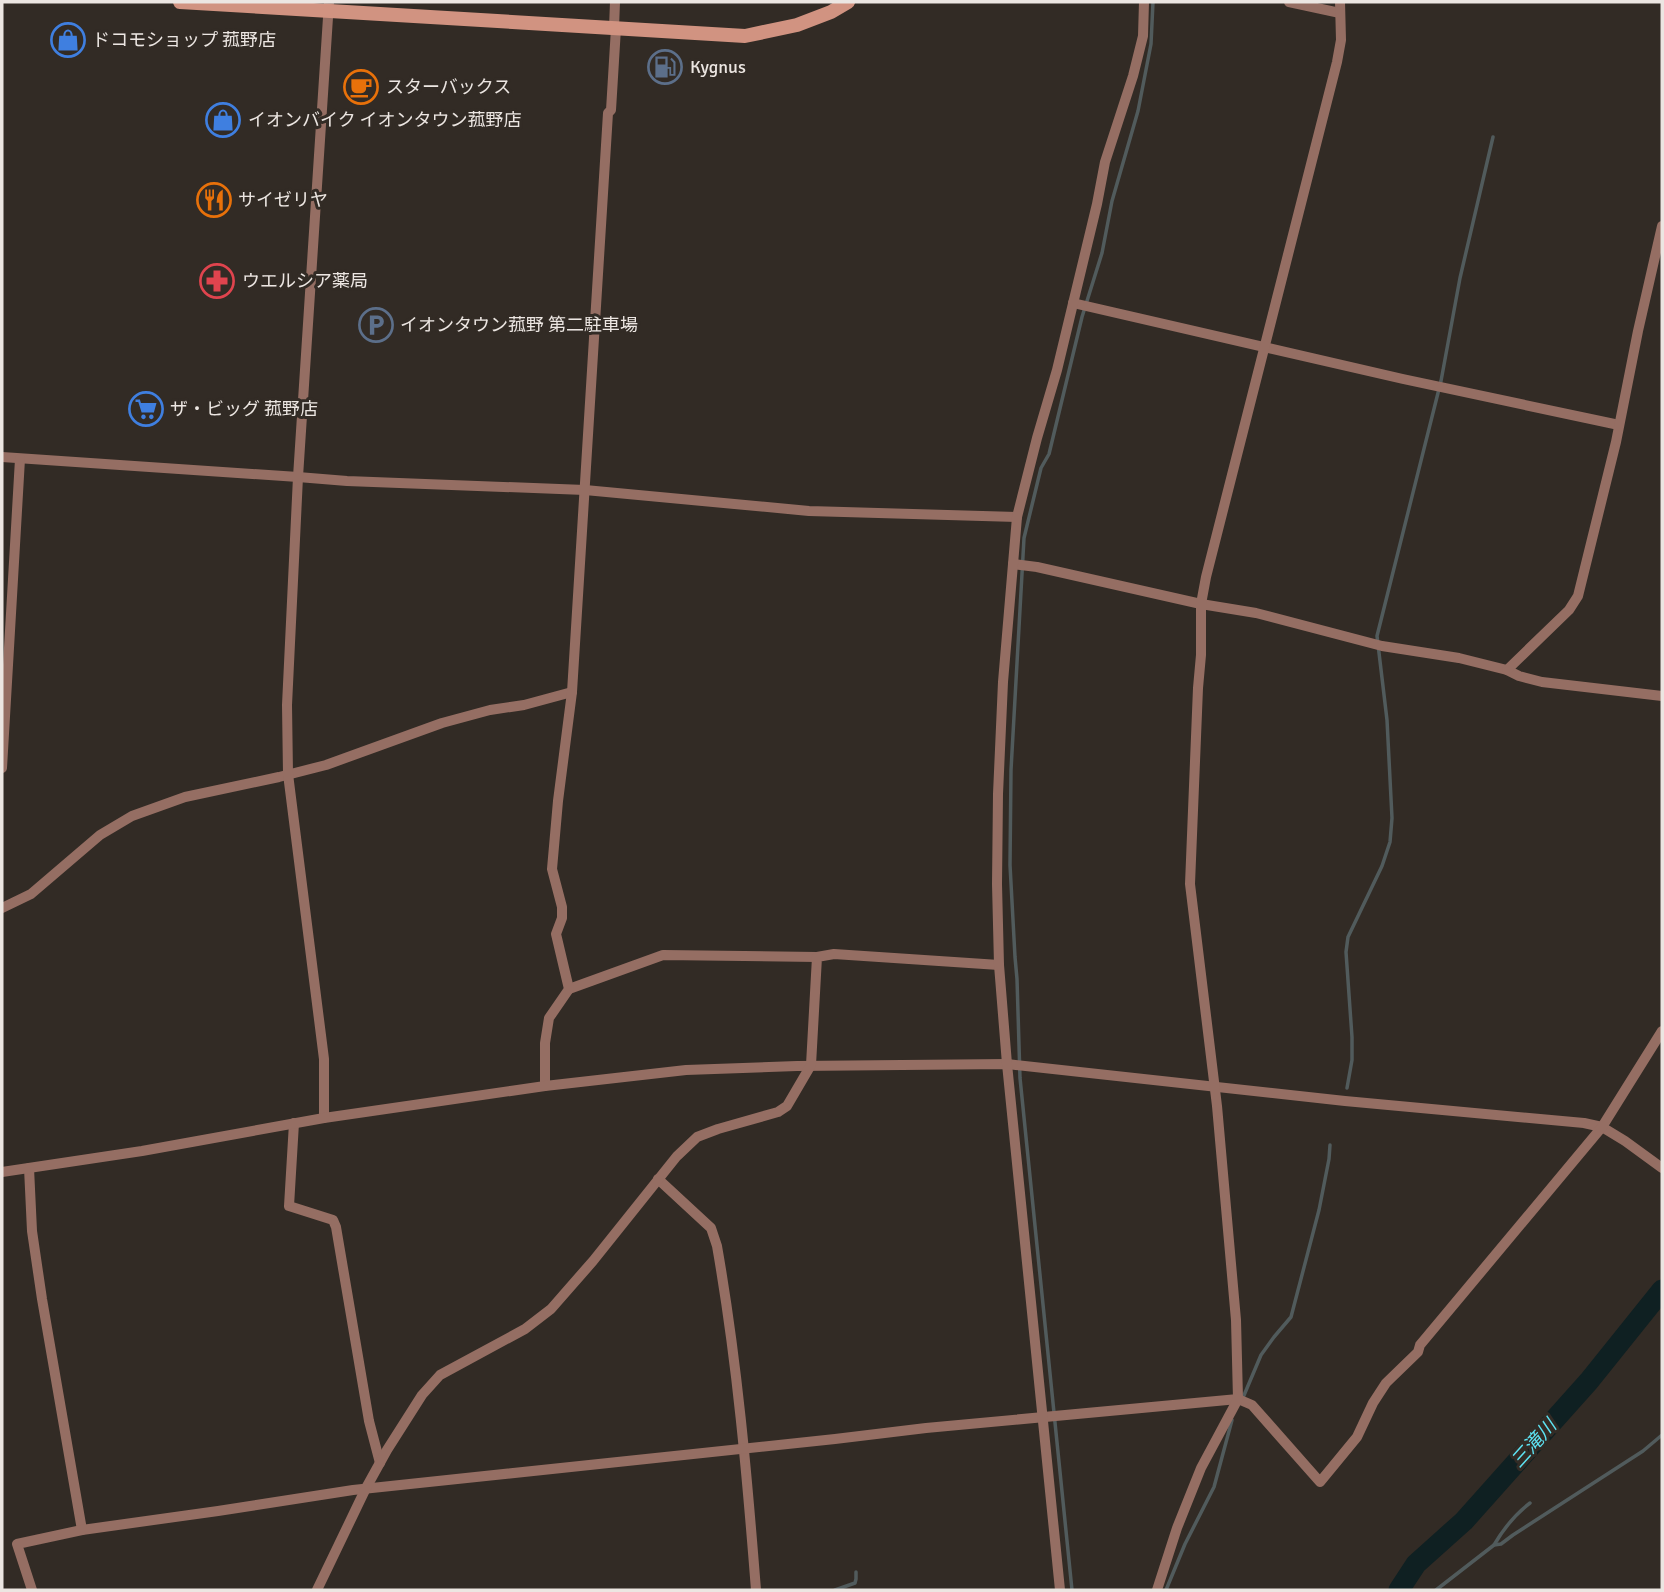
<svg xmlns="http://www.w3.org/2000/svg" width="1664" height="1592" font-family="Signika,'Noto Sans JP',sans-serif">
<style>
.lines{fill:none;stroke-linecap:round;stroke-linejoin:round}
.stream{stroke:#515b5c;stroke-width:3.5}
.river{stroke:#0f2022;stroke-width:21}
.street{stroke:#956e63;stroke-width:10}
.secondary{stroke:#d19381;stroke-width:14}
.labels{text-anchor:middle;stroke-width:6;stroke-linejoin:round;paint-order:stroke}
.poi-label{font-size:18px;fill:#ece6e2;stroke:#322b25;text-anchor:start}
.water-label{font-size:19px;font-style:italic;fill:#5de3f3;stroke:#322b25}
</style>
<rect width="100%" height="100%" fill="#322b25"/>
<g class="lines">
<g class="stream">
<path d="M 1347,1088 L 1352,1060 L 1352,1037 L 1346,952 L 1348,937 L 1382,866 L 1390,842 L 1392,818 L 1387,720 L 1377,636 L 1441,381 L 1460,278 L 1493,137"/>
<path d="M 1242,1400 L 1261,1355 L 1274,1337 L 1291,1317 L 1319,1210 L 1329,1159 L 1330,1145"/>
<path d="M 1494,1545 C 1504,1528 1514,1515 1530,1503"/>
<path d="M 835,1590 L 855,1583 L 856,1579 L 856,1572"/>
<path d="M 1072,1590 L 1020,1078 L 1017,979 L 1015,957 L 1010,865 L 1011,770 L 1024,538 L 1041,468 L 1049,454 L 1082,317 L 1102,253 L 1112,201 L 1138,111 L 1151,44 L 1153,2"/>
<path d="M 1166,1590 L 1185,1544 L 1214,1487 L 1232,1420"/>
<path d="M 1436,1590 L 1494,1545 L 1501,1544 L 1513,1535 L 1643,1451 L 1662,1435"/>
</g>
<path class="river" d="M 1399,1590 L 1416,1564 L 1464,1521 L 1589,1381 L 1662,1290"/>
<g class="street">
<path d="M 1289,2 L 1340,13"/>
<path d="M 614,28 L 615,2"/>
<path d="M 1073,303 L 1403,379 L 1619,425"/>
<path d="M 2,457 L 298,477 L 347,481 L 585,490 L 809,511 L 1017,517"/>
<path d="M 1013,564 L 1037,567 L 1201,604 L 1256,613 L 1382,646 L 1459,658 L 1507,670 L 1519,676 L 1542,682 L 1662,696"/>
<path d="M 1507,670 L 1569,610 L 1578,596 L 1616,442 L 1638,331 L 1662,226"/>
<path d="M 2,768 L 20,459"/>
<path d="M 2,908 L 31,894 L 100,835 L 132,816 L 185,797 L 279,777 L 326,765 L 442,723 L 490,710 L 524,705 L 572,692"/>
<path d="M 569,989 L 663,955 L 817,957"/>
<path d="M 545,1086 L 545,1043 L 549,1018 L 569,989 L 556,934 L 562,918 L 562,907 L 552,869 L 558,801 L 572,692 L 608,113 L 611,110 L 616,28"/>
<path d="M 324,1118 L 324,1059 L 288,774 L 287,705 L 298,477 L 329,2"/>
<path d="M 294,1123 L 289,1206 L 333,1220 L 336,1227 L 369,1421 L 380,1463"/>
<path d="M 29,1168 L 32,1231 L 42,1299 L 82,1530"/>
<path d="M 2,1172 L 142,1151 L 324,1118 L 545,1086 L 686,1070 L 797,1066 L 1007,1064 L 1345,1101 L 1584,1123 L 1602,1127 L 1625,1141 L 1662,1168"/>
<path d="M 658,1179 L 711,1228 L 717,1246 C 737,1360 747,1475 756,1590"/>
<path d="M 32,1590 L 17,1544 L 82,1530 L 218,1511 L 353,1490 L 835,1439 L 926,1428 L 1238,1399 L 1252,1405 L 1320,1482 L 1357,1437 L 1373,1403 L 1386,1383 L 1418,1352 L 1420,1345 L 1602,1127 L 1662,1031"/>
<path d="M 317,1590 L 366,1488 L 387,1450 L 422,1395 L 440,1375 L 525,1329 L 551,1309 L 593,1261 L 677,1156 L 697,1137 L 718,1129 L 778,1112 L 787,1106 L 811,1065 L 817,957 L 834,954 L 999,965"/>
<path d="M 1060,1590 L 1007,1064 L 999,965 L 997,884 L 998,794 L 1003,682 L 1017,517 L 1037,438 L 1057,370 L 1097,204 L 1105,162 L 1133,76 L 1143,36 L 1144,2"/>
<path d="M 1157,1590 L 1177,1528 L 1201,1468 L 1238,1399 L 1236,1320 L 1217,1106 L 1190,884 L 1198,688 L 1201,655 L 1201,604 L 1206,577 L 1337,62 L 1341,40 L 1340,2"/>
</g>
<path class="secondary" d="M 180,2 L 745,36 L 797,25 L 831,12 L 848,2"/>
</g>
<defs>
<g id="shop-ring" transform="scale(1.75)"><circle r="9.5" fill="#322b25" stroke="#3f7fe0" stroke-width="1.5"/><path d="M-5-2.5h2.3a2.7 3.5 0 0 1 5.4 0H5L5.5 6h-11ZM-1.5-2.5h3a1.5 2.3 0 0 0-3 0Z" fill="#3f7fe0"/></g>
<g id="fuel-ring" transform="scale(1.75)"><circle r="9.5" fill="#322b25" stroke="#5c6f8a" stroke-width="1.5"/><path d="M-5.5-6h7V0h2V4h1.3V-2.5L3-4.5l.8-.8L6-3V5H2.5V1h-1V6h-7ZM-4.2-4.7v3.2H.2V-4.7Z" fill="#5c6f8a"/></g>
<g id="cafe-ring" transform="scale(1.75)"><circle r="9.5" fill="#322b25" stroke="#e8710a" stroke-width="1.5"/><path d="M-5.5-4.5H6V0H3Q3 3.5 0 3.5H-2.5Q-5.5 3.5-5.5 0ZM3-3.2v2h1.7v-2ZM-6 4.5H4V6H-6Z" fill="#e8710a"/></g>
<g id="restaurant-ring" transform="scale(1.75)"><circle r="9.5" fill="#322b25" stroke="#e8710a" stroke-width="1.5"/><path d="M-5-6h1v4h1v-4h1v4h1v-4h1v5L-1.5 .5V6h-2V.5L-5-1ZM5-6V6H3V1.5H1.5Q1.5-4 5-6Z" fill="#e8710a"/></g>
<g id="pharmacy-ring" transform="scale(1.75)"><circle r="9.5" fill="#322b25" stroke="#e0444e" stroke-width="1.5"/><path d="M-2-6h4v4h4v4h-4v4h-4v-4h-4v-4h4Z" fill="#e0444e"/></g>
<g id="parking-ring" transform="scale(1.75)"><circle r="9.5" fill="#322b25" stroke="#5c6f8a" stroke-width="1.5"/><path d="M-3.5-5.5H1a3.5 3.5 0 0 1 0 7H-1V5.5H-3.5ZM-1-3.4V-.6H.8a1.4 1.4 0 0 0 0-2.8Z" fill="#5c6f8a"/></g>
<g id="supermarket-ring" transform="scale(1.75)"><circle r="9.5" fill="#322b25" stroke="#3f7fe0" stroke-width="1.5"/><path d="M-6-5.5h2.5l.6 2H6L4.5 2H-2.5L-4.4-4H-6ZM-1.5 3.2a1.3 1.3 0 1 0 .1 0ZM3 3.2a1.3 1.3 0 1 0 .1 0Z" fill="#3f7fe0"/></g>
</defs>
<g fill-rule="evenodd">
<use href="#shop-ring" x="68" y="40"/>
<use href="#fuel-ring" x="665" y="67"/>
<use href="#cafe-ring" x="361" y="87"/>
<use href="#shop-ring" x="223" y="120"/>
<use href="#restaurant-ring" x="214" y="200"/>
<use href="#pharmacy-ring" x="217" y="281"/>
<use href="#parking-ring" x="376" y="325"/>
<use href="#supermarket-ring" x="146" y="409"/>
</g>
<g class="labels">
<g class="poi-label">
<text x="92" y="46">ドコモショップ 菰野店</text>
<text x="690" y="73">Kygnus</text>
<text x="386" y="93">スターバックス</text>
<text x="248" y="126">イオンバイク イオンタウン菰野店</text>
<text x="238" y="206">サイゼリヤ</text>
<text x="242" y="287">ウエルシア薬局</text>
<text x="400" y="331">イオンタウン菰野 第二駐車場</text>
<text x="170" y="415">ザ・ビッグ 菰野店</text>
</g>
<g class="water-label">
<text transform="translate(1533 1443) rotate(-48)" y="7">三滝川</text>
</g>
</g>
<rect width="1664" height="1592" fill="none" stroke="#ece6e2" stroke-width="7"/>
</svg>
